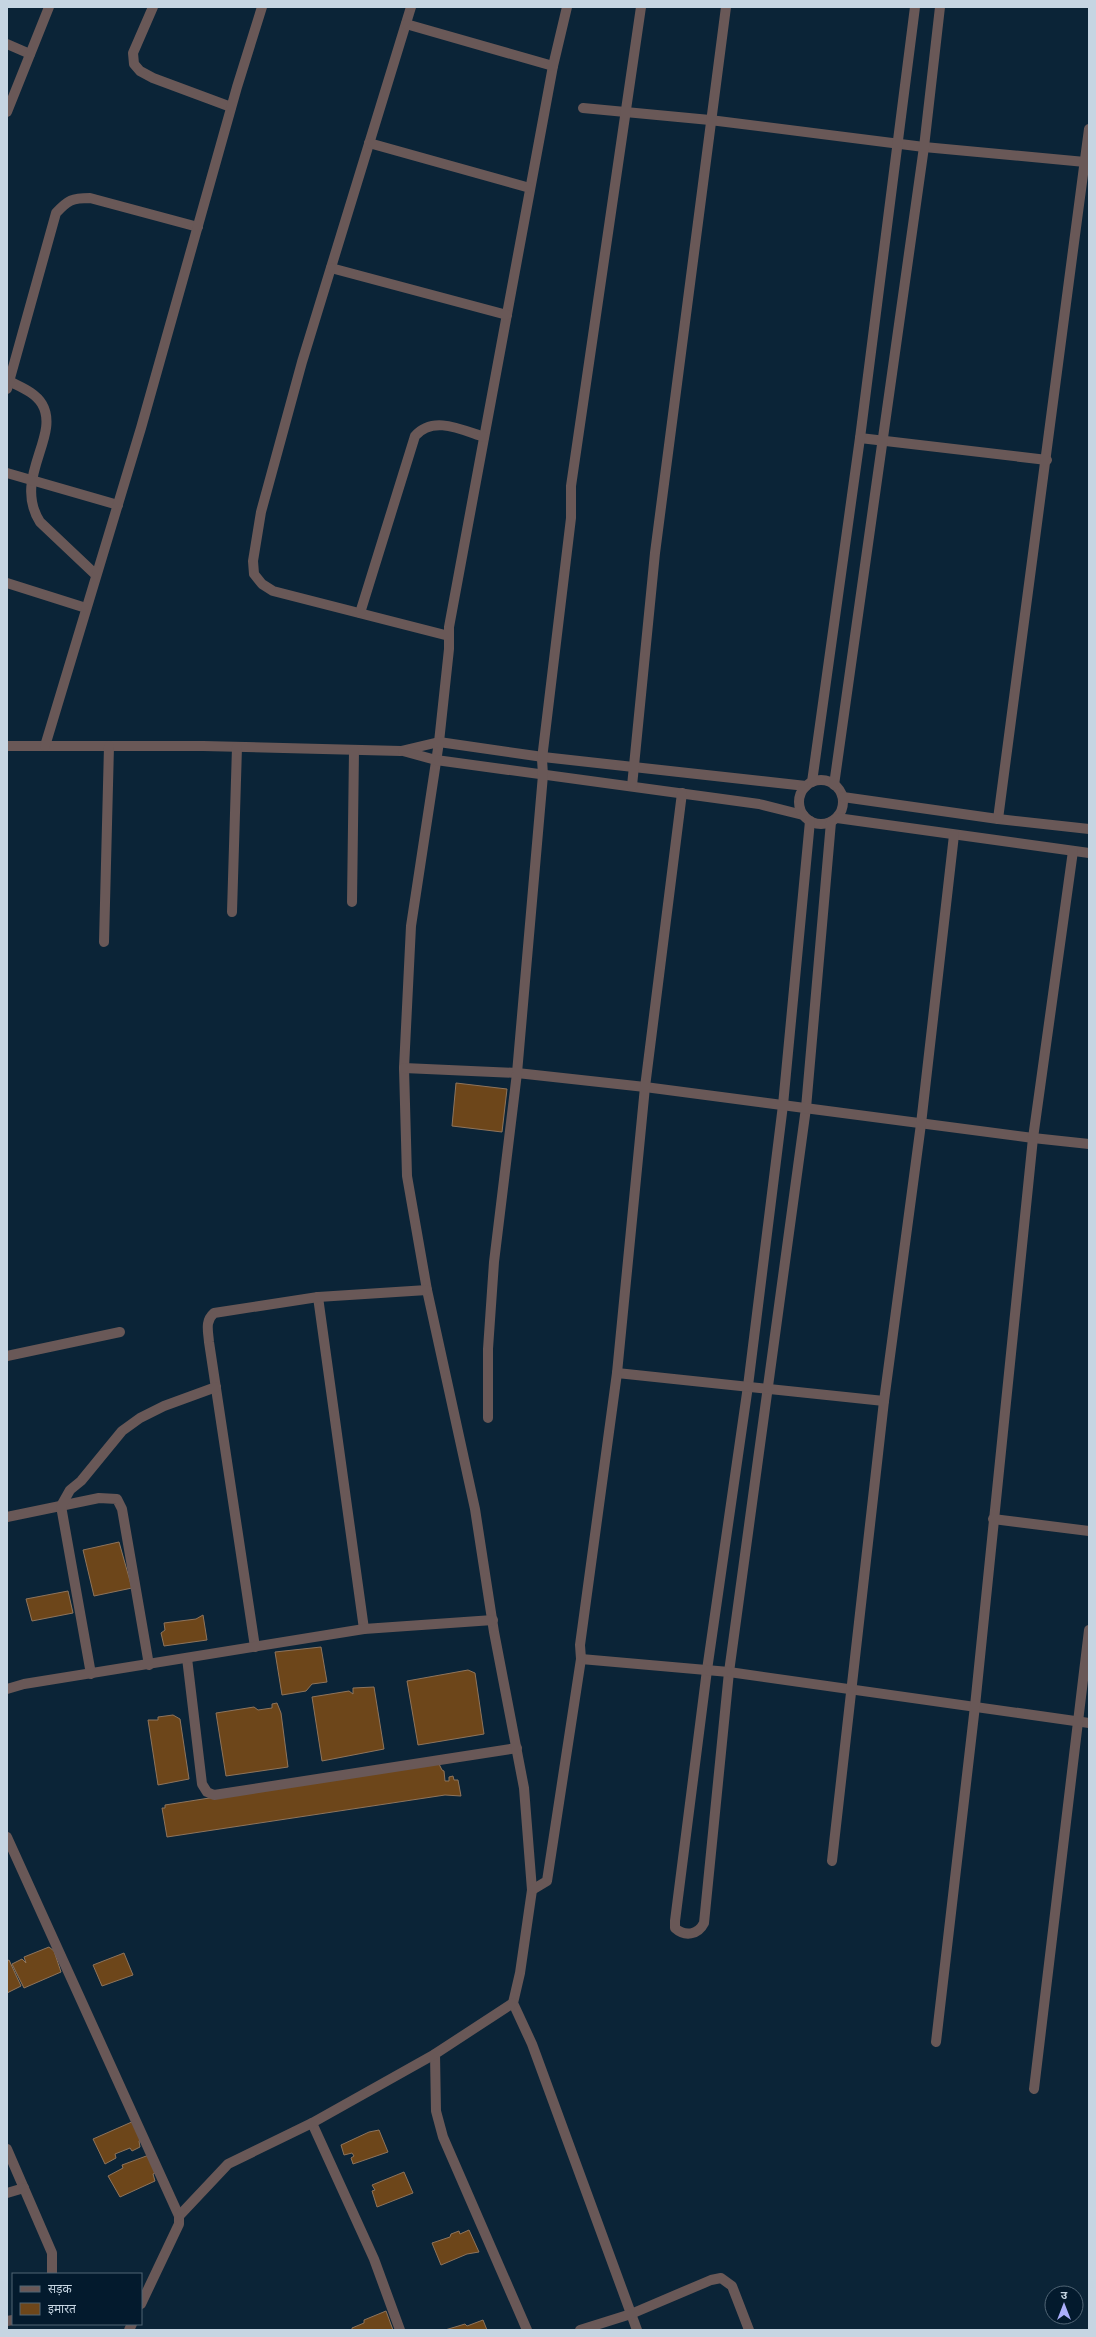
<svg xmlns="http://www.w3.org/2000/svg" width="1096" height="2337" font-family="Signika,'Noto Sans Devanagari',sans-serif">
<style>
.building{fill:#6d461a;stroke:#8e745c}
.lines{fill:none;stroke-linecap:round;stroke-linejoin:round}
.service{stroke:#695857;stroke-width:10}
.minor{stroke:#695857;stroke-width:10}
</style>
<rect width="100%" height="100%" fill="#0b2437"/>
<g class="building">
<path d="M 456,1083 L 507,1089 L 502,1132 L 452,1126 Z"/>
<path d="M 119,1542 L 132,1588 L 94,1596 L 83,1550 Z"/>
<path d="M 68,1591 L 73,1613 L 32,1621 L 26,1599 Z"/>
<path d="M 203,1615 L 207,1640 L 164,1646 L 161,1633 L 165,1630 L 164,1623 L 196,1619 Z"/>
<path d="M 321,1647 L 327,1682 L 312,1684 L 306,1691 L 282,1695 L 275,1652 Z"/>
<path d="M 468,1670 L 475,1673 L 484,1734 L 418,1745 L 407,1681 Z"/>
<path d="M 374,1687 L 384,1749 L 322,1761 L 312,1697 L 349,1691 L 353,1694 L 353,1688 Z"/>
<path d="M 277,1703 L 281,1713 L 288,1767 L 226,1776 L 216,1713 L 254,1707 L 258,1710 L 272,1708 L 272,1704 Z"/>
<path d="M 173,1715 L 180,1719 L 189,1779 L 158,1785 L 148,1720 L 158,1720 L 158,1717 Z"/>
<path d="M 438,1762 L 442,1770 L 444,1771 L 445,1781 L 449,1781 L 449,1777 L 453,1776 L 454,1780 L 458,1780 L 461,1796 L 445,1795 L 167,1837 L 162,1808 L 165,1808 L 165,1805 Z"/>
<path d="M 49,1947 L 54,1951 L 61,1972 L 24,1988 L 12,1964 L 22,1959 L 26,1963 L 24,1957 Z"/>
<path d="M 124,1953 L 133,1975 L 102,1986 L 93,1965 Z"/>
<path d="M 9,1960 L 21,1986 L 7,1993 L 7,1961 Z"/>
<path d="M 134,2121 L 142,2139 L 139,2141 L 140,2147 L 132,2151 L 130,2148 L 115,2154 L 116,2158 L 105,2164 L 93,2139 Z"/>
<path d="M 379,2130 L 388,2152 L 353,2164 L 351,2158 L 354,2156 L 352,2153 L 344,2155 L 341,2145 L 369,2132 Z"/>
<path d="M 149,2155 L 155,2173 L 153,2174 L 155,2181 L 120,2197 L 108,2176 L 123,2168 L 122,2165 Z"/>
<path d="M 404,2172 L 413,2193 L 377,2207 L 372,2191 L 375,2190 L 372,2185 Z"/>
<path d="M 469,2230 L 479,2252 L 467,2254 L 441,2265 L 432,2243 L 450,2237 L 451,2234 L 459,2231 L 460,2234 Z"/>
<path d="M 386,2311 L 393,2330 L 352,2330 L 352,2328 L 364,2323 L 364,2320 Z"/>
<path d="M 483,2320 L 487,2330 L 445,2330 L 465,2324 L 467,2326 Z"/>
</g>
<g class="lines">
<path class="service" d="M 187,1658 L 202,1784 L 207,1792 L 214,1795 L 517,1748"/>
<g class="minor">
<path d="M 153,7 L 133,53 L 134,64 L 140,71 L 153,78 L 231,107"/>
<path d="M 411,7 L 302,362 L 261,512 L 253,561 L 254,574 L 262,584 L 273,591 L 449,636"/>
<path d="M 567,7 L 553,66 L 449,627 L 449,649 L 439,742 L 411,926 L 404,1068 L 407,1176 L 427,1290 L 475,1509 L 494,1632 L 524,1788 L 532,1890 L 520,1973 L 513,2003 L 532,2044 L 637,2330"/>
<path d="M 406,24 L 553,66"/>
<path d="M 7,44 L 30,54"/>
<path d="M 583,108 L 710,120 L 924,147 L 1085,162"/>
<path d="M 7,112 L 49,7"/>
<path d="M 369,143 L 530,188"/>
<path d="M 331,268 L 507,315"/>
<path d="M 9,381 C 20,387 35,392 42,404 C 61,436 12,478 40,522 L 96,575"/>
<path d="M 7,389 L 56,213 C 68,200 72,198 90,198 L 198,227"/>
<path d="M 860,438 L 1047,460"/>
<path d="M 7,473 L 118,505"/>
<path d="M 7,583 L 86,608"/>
<path d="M 360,613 L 415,436 C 433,415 462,430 484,437"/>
<path d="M 7,746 L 203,746 L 401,751 L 439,742 L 543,757 L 806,786"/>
<path d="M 45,746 L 141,428 L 237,87 L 262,7"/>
<path d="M 403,751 L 436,760 L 759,804 L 803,815"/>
<circle cx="821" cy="802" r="22"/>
<path d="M 812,782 L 860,438 L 915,7"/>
<path d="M 834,785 L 924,147 L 940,7"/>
<path d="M 632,786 L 655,553 L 726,7"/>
<path d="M 843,797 L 998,819 L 1089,829"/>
<path d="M 837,818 L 1089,853"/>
<path d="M 998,819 L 1089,129"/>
<path d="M 810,821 L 783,1105 L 748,1386 L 707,1670 L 675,1921 L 675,1928 C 685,1937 698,1935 704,1923 L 729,1672 L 806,1108 L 831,822"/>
<path d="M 352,902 L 354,750"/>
<path d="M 232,912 L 237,747"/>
<path d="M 104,942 L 109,746"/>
<path d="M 404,1068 L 517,1073 L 645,1087 L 1033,1138 L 1089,1144"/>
<path d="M 318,1297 L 364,1629"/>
<path d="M 7,1356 L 120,1332"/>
<path d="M 617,1373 L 884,1401"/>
<path d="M 488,1418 L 488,1349 L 494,1262 L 517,1073 L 543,775 L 542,759 L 571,518 L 571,486 L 641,7"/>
<path d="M 7,1517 L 99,1498 L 117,1499 L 122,1509 L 149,1665"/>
<path d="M 993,1519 L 1089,1531"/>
<path d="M 255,1647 L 209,1342 C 208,1330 205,1321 214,1313 L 318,1297 L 427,1290"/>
<path d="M 581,1659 L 729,1672 L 1089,1723"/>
<path d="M 91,1674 L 61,1506 L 70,1490 L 81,1481 L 122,1431 L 140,1418 L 164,1406 L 216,1387"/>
<path d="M 7,1689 L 24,1684 L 364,1629 L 493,1620"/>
<path d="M 7,1837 L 179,2216 L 179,2224 L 141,2304"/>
<path d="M 832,1861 L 884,1401 L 921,1124 L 954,835"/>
<path d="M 532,1890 L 547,1881 L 581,1659 L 580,1645 L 617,1373 L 645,1087 L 682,793"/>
<path d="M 936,2042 L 975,1706 L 1033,1138 L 1073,851"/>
<path d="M 435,2054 L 436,2111 L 443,2137 L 527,2330"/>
<path d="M 1034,2089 L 1089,1630"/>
<path d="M 312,2123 L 374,2259 L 400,2330"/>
<path d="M 7,2149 L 52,2253 L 52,2274"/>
<path d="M 7,2193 L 24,2188"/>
<path d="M 179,2216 L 228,2164 L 312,2123 L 435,2054 L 513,2003"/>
<path d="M 7,2321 L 13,2320"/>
<path d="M 129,2330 L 132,2324"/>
<path d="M 580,2330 L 631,2314 L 711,2280 L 721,2278 L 732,2286 L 749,2330"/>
</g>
</g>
<rect width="1096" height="2337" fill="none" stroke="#c6d5e2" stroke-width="16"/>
<rect x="12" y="2273" width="130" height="52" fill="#031a2d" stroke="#516575"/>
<rect x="20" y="2286" width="20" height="6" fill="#695857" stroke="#516575"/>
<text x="48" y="2293" font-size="12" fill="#c6d5e2">सड़क</text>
<rect x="20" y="2303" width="20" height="12" fill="#6d461a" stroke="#516575"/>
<text x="48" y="2313" font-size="12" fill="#c6d5e2">इमारत</text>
<g transform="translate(1064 2305)"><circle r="19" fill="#031a2d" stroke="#516575"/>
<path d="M0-3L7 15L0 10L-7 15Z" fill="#abaffb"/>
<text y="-6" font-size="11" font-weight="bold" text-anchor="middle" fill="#c6d5e2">उ</text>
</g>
</svg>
